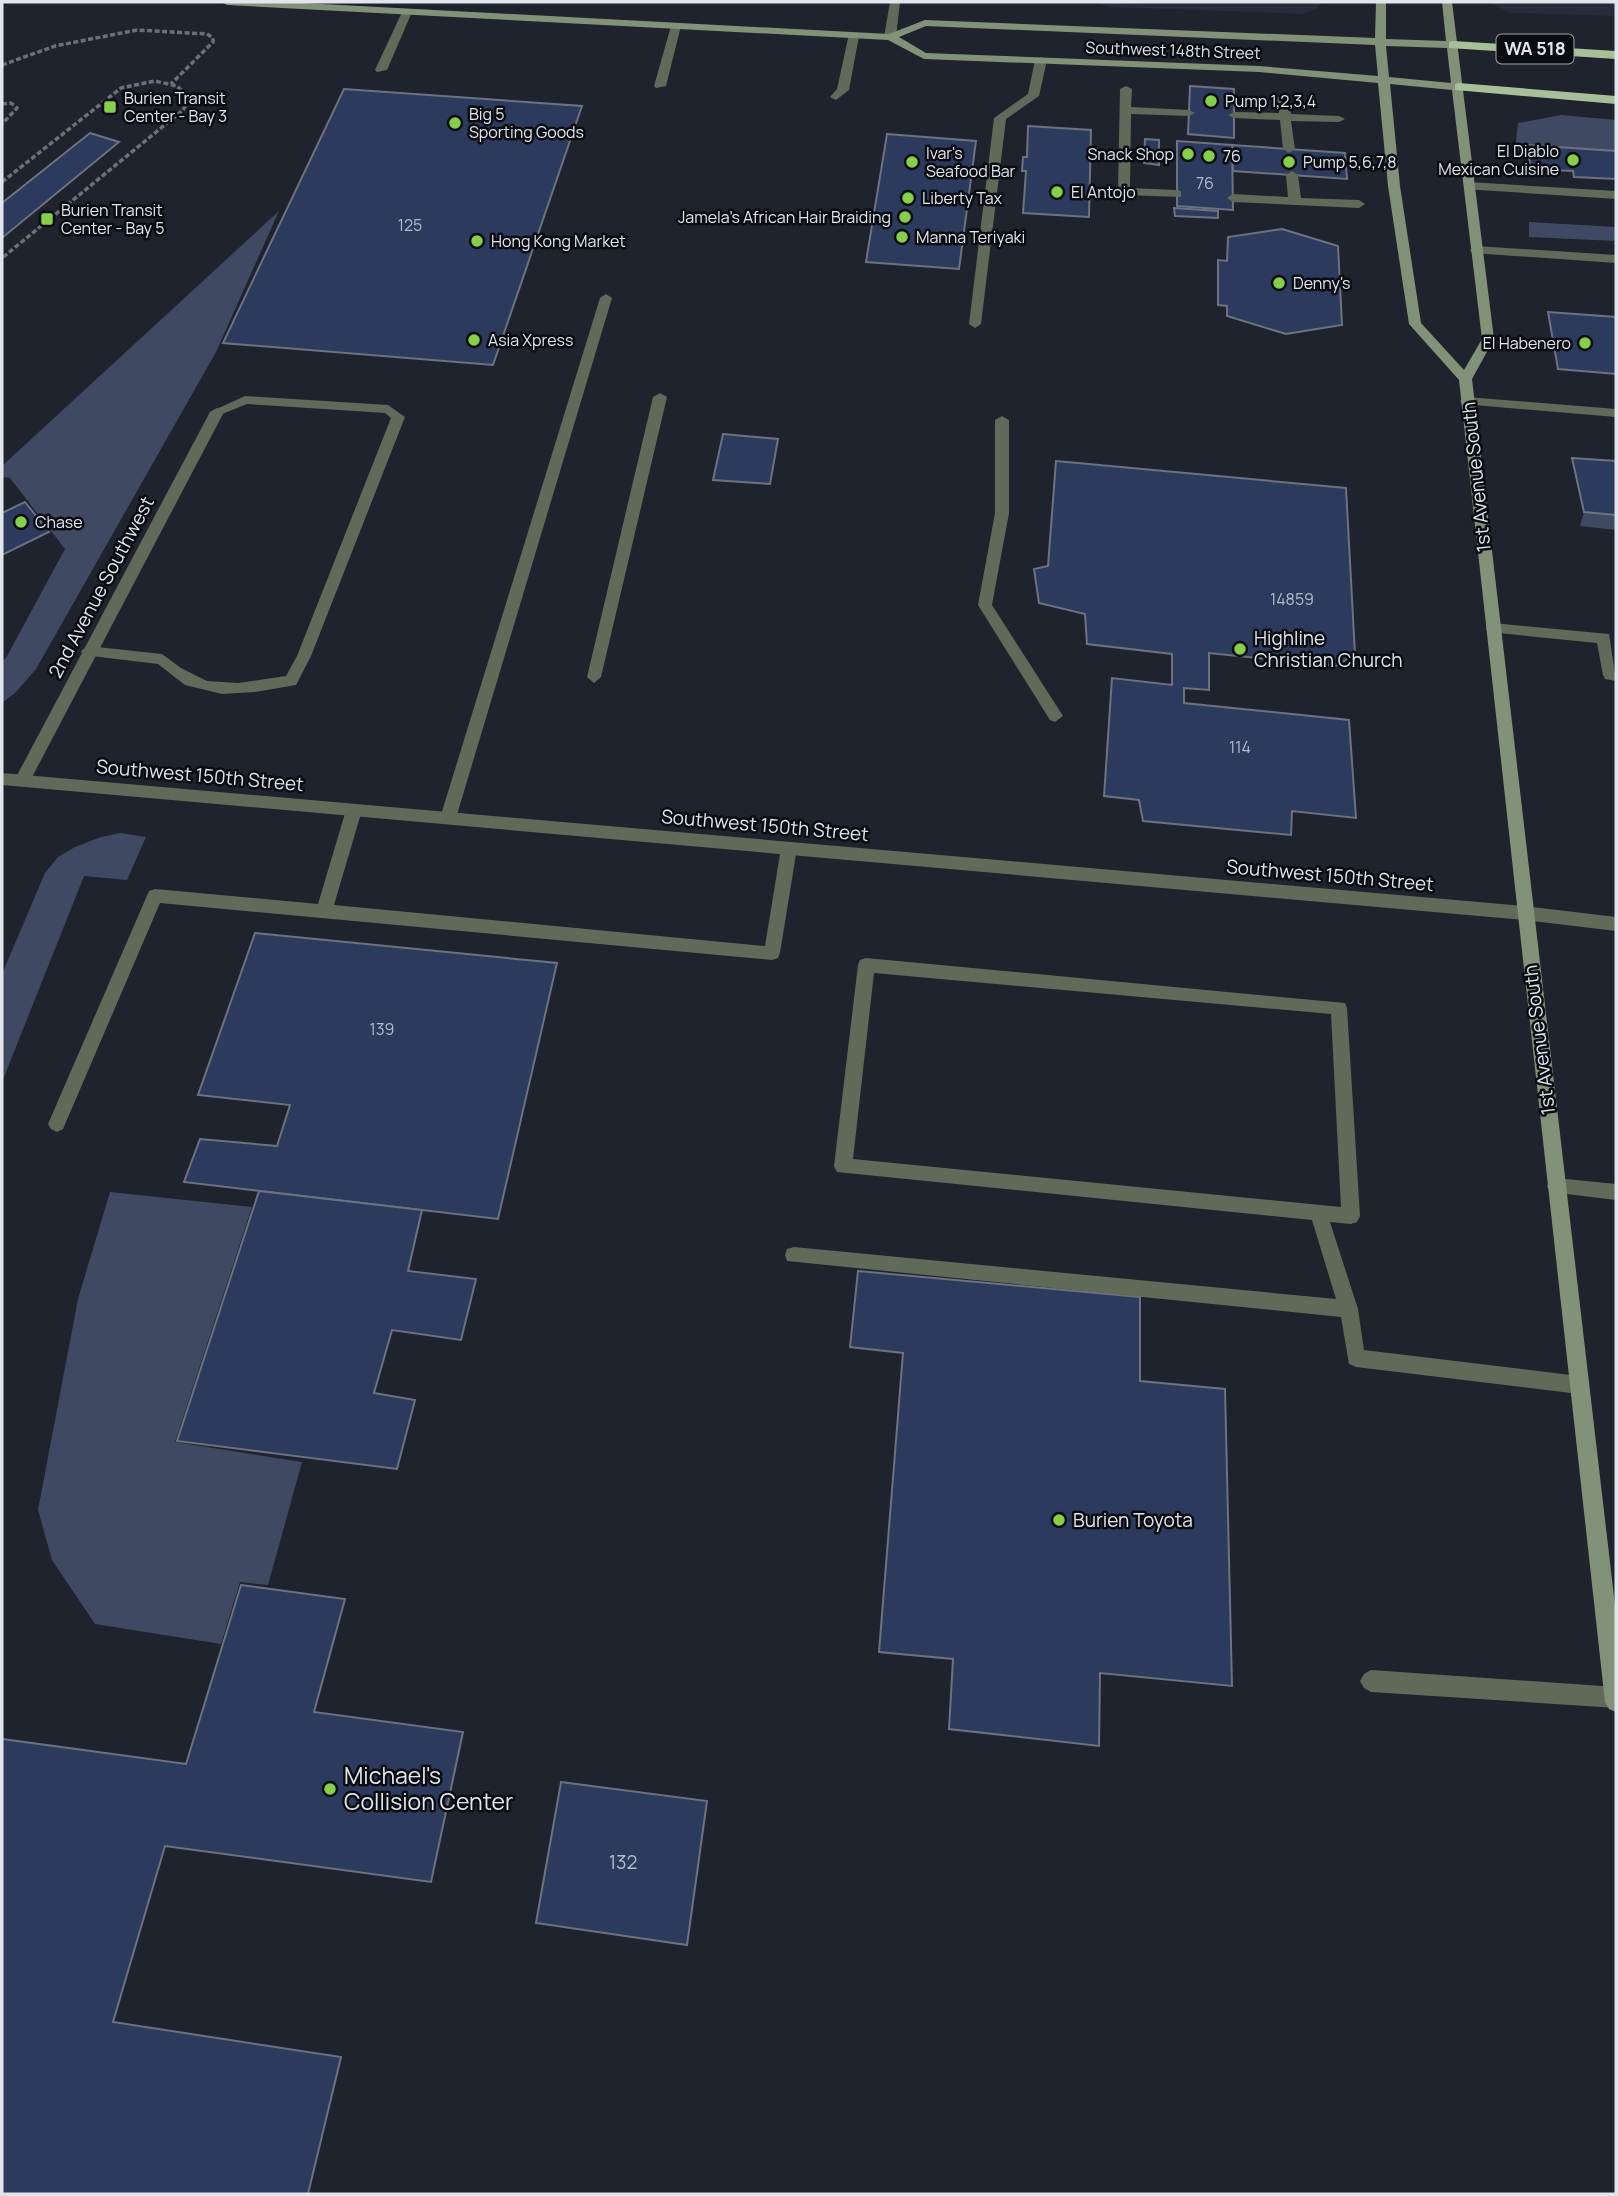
<svg xmlns="http://www.w3.org/2000/svg" width="1618" height="2196" font-family="Manrope,sans-serif">
<style>
.built{fill:#252c3c}
.green{fill:#3f4a62}
.building{fill:#2c3b5d;stroke:#6c727f;stroke-width:2}
.lines{fill:none;stroke-linecap:round;stroke-linejoin:round}
.path{stroke:#6b7079;stroke-width:3.5;stroke-dasharray:5 2.5;stroke-linecap:butt}
.service{fill:#606a59;fill-rule:evenodd}
.minor{fill:#606a59;fill-rule:evenodd}
.tertiary{fill:#606a59;fill-rule:evenodd}
.secondary{fill:#829278;fill-rule:evenodd}
.trunk{fill:#a8c09a;fill-rule:evenodd}
.poi-dot{fill:#86cf4b;stroke:#0a0c11;stroke-width:2.5}
.labels{text-anchor:middle;stroke-width:5;stroke-linejoin:round;paint-order:stroke}
.far-street-label{font-size:16px;fill:#e1e5ec;stroke:#0a0c11}
.far-poi-label{font-size:16px;fill:#e1e5ec;stroke:#0a0c11;text-anchor:start}
.number-label{font-size:16px;fill:#b4bac8}
.shield{fill:#0a0c11;stroke:#a0a4aa;stroke-width:2}
.shield-label{font-size:18px;font-weight:bold;fill:#e1e5ec}
.street-label{font-size:19px;fill:#e1e5ec;stroke:#0a0c11}
.poi-label{font-size:19px;fill:#e1e5ec;stroke:#0a0c11;text-anchor:start}
.near-number-label{font-size:19px;fill:#b4bac8}
.near-poi-label{font-size:23px;fill:#e1e5ec;stroke:#0a0c11;text-anchor:start}
</style>
<rect width="100%" height="100%" fill="#1e232d"/>
<g class="built">
<path d="M 1090,2 L 1322,2 L 1317,9 L 1304,14 L 1111,7 Z"/>
<path d="M 1487,2 L 1616,2 L 1616,16 L 1511,13 Z"/>
</g>
<g class="green">
<path d="M 1561,115 L 1616,120 L 1616,151 L 1527,145 L 1528,151 L 1515,150 L 1518,123 Z"/>
<path d="M 279,211 L 216,352 L 36,669 L 16,692 L 2,703 L 2,661 L 6,658 L 65,549 L 10,478 L 2,477 L 2,466 Z"/>
<path d="M 1529,222 L 1616,227 L 1616,241 L 1529,237 Z"/>
<path d="M 1584,512 L 1616,515 L 1616,530 L 1580,526 Z"/>
<path d="M 120,833 L 146,837 L 127,880 L 84,876 L 2,1082 L 2,974 L 45,873 L 58,857 L 75,847 L 101,837 Z"/>
<path d="M 110,1192 L 252,1207 L 175,1442 L 302,1462 L 268,1585 L 240,1582 L 221,1644 L 95,1624 L 52,1560 L 38,1510 L 78,1299 Z"/>
</g>
<g class="building">
<path d="M 1190,86 L 1234,89 L 1234,138 L 1188,134 Z"/>
<path d="M 344,89 L 582,106 L 493,365 L 223,343 Z"/>
<path d="M 1028,126 L 1091,130 L 1089,217 L 1023,213 L 1026,171 L 1022,171 L 1023,157 L 1027,157 Z"/>
<path d="M 90,133 L 119,142 L 2,238 L 2,203 Z"/>
<path d="M 887,134 L 976,141 L 959,269 L 866,262 Z"/>
<path d="M 1145,139 L 1159,140 L 1159,165 L 1144,163 Z"/>
<path d="M 1177,141 L 1232,145 L 1233,210 L 1177,206 Z"/>
<path d="M 1232,145 L 1345,153 L 1347,179 L 1233,171 Z"/>
<path d="M 1527,145 L 1616,151 L 1616,179 L 1574,177 L 1573,171 L 1531,169 Z"/>
<path d="M 1174,208 L 1218,211 L 1218,218 L 1175,216 Z"/>
<path d="M 1282,229 L 1338,246 L 1342,325 L 1286,334 L 1227,316 L 1227,306 L 1218,305 L 1218,260 L 1227,261 L 1228,237 Z"/>
<path d="M 1548,312 L 1616,317 L 1616,374 L 1558,369 Z"/>
<path d="M 723,434 L 778,439 L 770,484 L 713,480 Z"/>
<path d="M 1572,458 L 1616,461 L 1616,515 L 1584,512 Z"/>
<path d="M 1056,461 L 1346,488 L 1355,654 L 1336,666 L 1209,653 L 1209,690 L 1184,688 L 1184,703 L 1349,720 L 1356,818 L 1292,811 L 1291,835 L 1143,821 L 1139,800 L 1104,796 L 1112,678 L 1172,685 L 1172,654 L 1087,644 L 1085,614 L 1039,603 L 1034,569 L 1048,566 Z"/>
<path d="M 25,502 L 49,532 L 2,555 L 2,513 Z"/>
<path d="M 255,933 L 557,963 L 498,1219 L 184,1182 L 200,1139 L 277,1146 L 290,1105 L 198,1095 Z"/>
<path d="M 259,1191 L 422,1210 L 408,1271 L 476,1279 L 461,1340 L 392,1330 L 374,1393 L 415,1400 L 397,1469 L 177,1441 Z"/>
<path d="M 858,1271 L 1140,1297 L 1140,1381 L 1225,1389 L 1232,1686 L 1100,1673 L 1099,1746 L 949,1729 L 953,1659 L 879,1652 L 903,1353 L 850,1347 Z"/>
<path d="M 241,1585 L 345,1599 L 314,1712 L 463,1732 L 431,1882 L 165,1846 L 113,2022 L 341,2057 L 308,2194 L 2,2194 L 2,1739 L 186,1764 Z"/>
<path d="M 561,1782 L 707,1801 L 687,1945 L 536,1923 Z"/>
</g>
<g class="lines">
<g class="path">
<path d="M 2,65 L 55,46 L 137,30 L 207,34 L 213,38 L 213,42 L 171,84"/>
<path d="M 2,104 L 11,103 L 17,108 L 2,124"/>
<path d="M 2,182 L 121,88 L 155,81 L 177,86 L 186,95 L 187,103 L 183,110 L 2,258"/>
</g>
<g class="service">
<path d="M 890,2 L 900,2 L 896,37 L 890,40 L 884,37 Z"/>
<path d="M 403,10 L 412,12 L 387,70 L 377,72 L 375,70 Z"/>
<path d="M 676,23 L 681,26 L 666,86 L 656,88 L 654,86 L 671,26 Z"/>
<path d="M 849,34 L 859,36 L 849,90 L 836,100 L 830,97 L 837,89 Z"/>
<path d="M 1041,57 L 1047,60 L 1039,96 L 1006,119 L 981,324 L 975,328 L 969,324 L 994,118 L 1028,94 L 1035,60 Z"/>
<path d="M 1126,86 L 1132,89 L 1131,107 L 1189,110 L 1195,113 L 1189,116 L 1131,114 L 1130,188 L 1177,190 L 1181,191 L 1181,197 L 1124,195 L 1118,191 L 1120,89 Z"/>
<path d="M 1283,95 L 1289,98 L 1291,114 L 1339,116 L 1345,119 L 1339,122 L 1291,121 L 1295,149 L 1289,153 L 1283,149 L 1280,120 L 1234,118 L 1228,115 L 1234,112 L 1279,113 L 1277,98 Z"/>
<path d="M 1292,171 L 1298,175 L 1301,198 L 1359,200 L 1365,204 L 1359,208 L 1233,202 L 1227,198 L 1233,194 L 1288,197 L 1286,175 Z"/>
<path d="M 1468,182 L 1616,191 L 1616,199 L 1464,189 L 1464,183 Z"/>
<path d="M 1476,246 L 1616,255 L 1616,263 L 1472,253 L 1470,250 Z"/>
<path d="M 606,294 L 612,298 L 456,818 L 448,824 L 440,818 L 600,298 Z"/>
<path d="M 660,393 L 667,397 L 601,677 L 594,683 L 587,677 L 653,397 Z"/>
<path d="M 245,396 L 388,405 L 405,417 L 311,656 L 296,685 L 255,692 L 222,694 L 185,685 L 158,664 L 83,655 L 81,651 L 88,646 L 162,654 L 181,668 L 207,681 L 238,683 L 286,676 L 297,656 L 391,418 L 385,413 L 247,404 L 217,416 L 210,412 Z"/>
<path d="M 1467,397 L 1616,409 L 1616,417 L 1462,404 L 1460,401 Z"/>
<path d="M 1002,416 L 1009,420 L 1009,513 L 992,605 L 1063,716 L 1055,722 L 1050,720 L 978,605 L 995,513 L 995,420 Z"/>
<path d="M 1493,623 L 1609,634 L 1616,681 L 1605,679 L 1603,675 L 1597,643 L 1488,632 L 1486,628 Z"/>
<path d="M 354,804 L 362,810 L 334,905 L 765,946 L 781,848 L 783,844 L 795,844 L 797,848 L 780,953 L 778,958 L 772,960 L 160,903 L 63,1129 L 57,1132 L 51,1129 L 48,1124 L 149,891 L 155,889 L 318,904 L 346,810 Z"/>
<path d="M 866,958 L 1345,1003 L 1347,1008 L 1360,1216 L 1357,1222 L 1351,1224 L 1330,1222 L 1358,1309 L 1364,1350 L 1579,1376 L 1586,1379 L 1589,1385 L 1586,1391 L 1579,1394 L 1356,1367 L 1349,1364 L 1341,1317 L 787,1261 L 785,1255 L 787,1249 L 794,1247 L 1336,1299 L 1312,1220 L 837,1172 L 834,1166 L 858,965 L 860,960 ZM 874,973 L 1331,1014 L 1341,1207 L 853,1159 Z"/>
<path d="M 1556,1178 L 1616,1184 L 1616,1200 L 1550,1192 L 1547,1186 L 1550,1180 Z"/>
<path d="M 1371,1670 L 1616,1687 L 1616,1708 L 1371,1692 L 1364,1688 L 1360,1681 L 1364,1674 Z"/>
</g>
<g class="minor">
<path d="M 217,408 L 224,412 L 30,781 L 28,785 L 16,785 L 14,781 L 210,412 Z"/>
<path d="M 1524,906 L 1616,917 L 1616,931 L 1524,920 L 1518,918 L 1516,913 L 1518,908 Z"/>
</g>
<path class="tertiary" d="M 2,773 L 1524,906 L 1530,908 L 1532,913 L 1530,918 L 1524,920 L 2,785 Z"/>
<path class="secondary" d="M 222,2 L 284,2 L 889,34 L 925,20 L 1375,38 L 1376,2 L 1386,2 L 1386,39 L 1446,41 L 1442,2 L 1452,2 L 1494,339 L 1472,379 L 1616,1614 L 1616,1712 L 1609,1709 L 1605,1702 L 1459,380 L 1409,324 L 1388,186 L 1378,83 L 1259,72 L 924,59 L 888,40 L 227,5 ZM 926,26 L 1375,45 L 1378,76 L 1259,66 L 926,53 L 899,37 ZM 1386,46 L 1447,48 L 1451,83 L 1389,77 ZM 1390,84 L 1452,90 L 1482,339 L 1464,370 L 1421,323 L 1400,186 Z"/>
<g class="trunk">
<path d="M 1453,41 L 1616,51 L 1616,59 L 1449,48 L 1449,42 Z"/>
<path d="M 1459,83 L 1616,96 L 1616,104 L 1455,90 L 1455,84 Z"/>
</g>
</g>
<g class="poi-dot">
<circle cx="1211" cy="101" r="7"/>
<rect x="103" y="100" width="14" height="14" rx="3.5"/>
<circle cx="455" cy="123" r="7"/>
<circle cx="1188" cy="154" r="7"/>
<circle cx="1209" cy="156" r="7"/>
<circle cx="1573" cy="160" r="7"/>
<circle cx="912" cy="162" r="7"/>
<circle cx="1289" cy="162" r="7"/>
<circle cx="1057" cy="192" r="7"/>
<circle cx="908" cy="198" r="7"/>
<circle cx="905" cy="217" r="7"/>
<rect x="40" y="212" width="14" height="14" rx="3.5"/>
<circle cx="902" cy="237" r="7"/>
<circle cx="477" cy="241" r="7"/>
<circle cx="1279" cy="283" r="7"/>
<circle cx="474" cy="340" r="7"/>
<circle cx="1585" cy="343" r="7"/>
<circle cx="21" cy="522" r="7"/>
<circle cx="1240" cy="649" r="7"/>
<circle cx="1059" cy="1520" r="7"/>
<circle cx="330" cy="1789" r="7"/>
</g>
<g class="labels">
<g class="far-street-label">
<text transform="translate(1173 50) rotate(2)" y="6">Southwest 148th Street</text>
</g>
<g class="far-poi-label">
<text x="124" y="104">Burien Transit<tspan x="124" dy="18">Center - Bay 3</tspan></text>
<text x="1225" y="107">Pump 1,2,3,4</text>
<text x="469" y="120">Big 5<tspan x="469" dy="18">Sporting Goods</tspan></text>
<text x="1559" y="157" text-anchor="end">El Diablo<tspan x="1559" dy="18">Mexican Cuisine</tspan></text>
<text x="926" y="159">Ivar's<tspan x="926" dy="18">Seafood Bar</tspan></text>
<text x="1174" y="160" text-anchor="end">Snack Shop</text>
<text x="1223" y="162">76</text>
<text x="1303" y="168">Pump 5,6,7,8</text>
<text x="1071" y="198">El Antojo</text>
<text x="922" y="204">Liberty Tax</text>
<text x="61" y="216">Burien Transit<tspan x="61" dy="18">Center - Bay 5</tspan></text>
<text x="891" y="223" text-anchor="end">Jamela's African Hair Braiding</text>
<text x="916" y="243">Manna Teriyaki</text>
<text x="491" y="247">Hong Kong Market</text>
<text x="1293" y="289">Denny's</text>
<text x="488" y="346">Asia Xpress</text>
<text x="1571" y="349" text-anchor="end">El Habenero</text>
<text x="35" y="528">Chase</text>
</g>
<g class="number-label">
<text x="1205" y="189">76</text>
<text x="410" y="231">125</text>
<text x="1292" y="605">14859</text>
<text x="1240" y="753">114</text>
<text x="382" y="1035">139</text>
</g>
<rect class="shield" x="1496.5" y="34.5" width="77" height="29" rx="5"/>
<g class="shield-label">
<text x="1535" y="55">WA 518</text>
</g>
<g class="street-label">
<text transform="translate(1476 477) rotate(-96)" y="7">1st Avenue South</text>
<text transform="translate(101 587) rotate(-62)" y="7">2nd Avenue Southwest</text>
<text transform="translate(200 775) rotate(5)" y="7">Southwest 150th Street</text>
<text transform="translate(765 825) rotate(5)" y="7">Southwest 150th Street</text>
<text transform="translate(1330 875) rotate(5)" y="7">Southwest 150th Street</text>
<text transform="translate(1539 1040) rotate(-97)" y="7">1st Avenue South</text>
</g>
<g class="poi-label">
<text x="1254" y="645">Highline<tspan x="1254" dy="22">Christian Church</tspan></text>
<text x="1073" y="1527">Burien Toyota</text>
</g>
<g class="near-number-label">
<text x="623" y="1869">132</text>
</g>
<g class="near-poi-label">
<text x="344" y="1784">Michael's<tspan x="344" dy="26">Collision Center</tspan></text>
</g>
</g>
<rect width="1618" height="2196" fill="none" stroke="#e1e5ec" stroke-width="7"/>
</svg>
